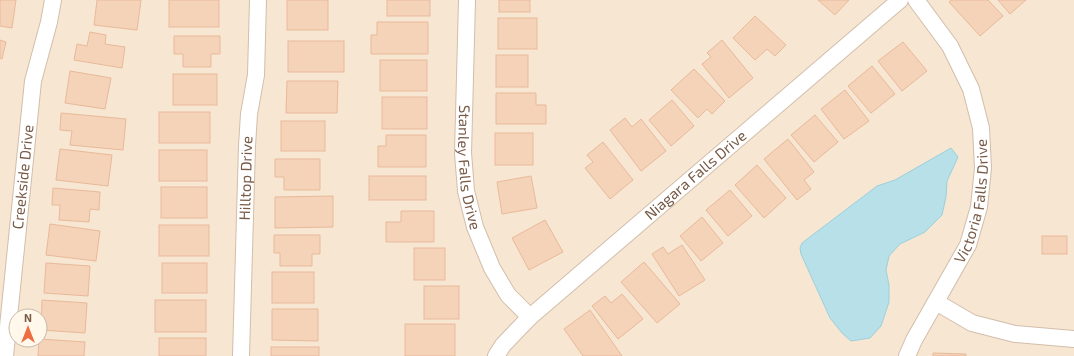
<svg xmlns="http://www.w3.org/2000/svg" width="1074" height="356" font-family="'Exo 2',sans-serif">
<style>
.residential{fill:#f6e6d2;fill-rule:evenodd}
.water{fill:#b7e0e9;stroke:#9cd0db}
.building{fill:#f5d3b9;stroke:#e9b999}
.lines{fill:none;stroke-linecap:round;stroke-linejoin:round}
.street-casing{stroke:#d2beab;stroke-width:18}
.street{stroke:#fff;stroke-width:16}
.labels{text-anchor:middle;stroke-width:3.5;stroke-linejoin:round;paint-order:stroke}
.street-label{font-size:15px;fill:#785a47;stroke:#fff8eb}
</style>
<rect width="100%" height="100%" fill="#fef4e4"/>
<path class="residential" d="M 0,0 L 1074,0 L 1074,356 L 0,356 ZM 16,316 L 40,316 L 40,340 L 16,340 Z"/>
<path class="water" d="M 951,148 L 958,157 L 947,181 L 946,197 L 942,215 L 925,232 L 900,244 L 889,256 L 886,270 L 889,285 L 889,302 L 881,326 L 870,338 L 851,341 L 842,333 L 830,318 L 801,254 L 800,248 L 802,243 L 877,186 L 895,180 Z"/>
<g class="building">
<path d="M 0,0 L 16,0 L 12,28 L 0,26 Z"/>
<path d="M 97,0 L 141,0 L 137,30 L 94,25 Z"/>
<rect x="169" y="0" width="50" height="27"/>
<rect x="287" y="0" width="41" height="30"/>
<rect x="387" y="0" width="43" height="16"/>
<rect x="499" y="0" width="31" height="12"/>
<path d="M 818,0 L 849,0 L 835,15 Z"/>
<path d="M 951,0 L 988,0 L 1003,16 L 980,36 L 949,2 Z"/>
<path d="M 998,0 L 1026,0 L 1010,14 Z"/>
<path d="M 755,16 L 786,45 L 775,56 L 767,49 L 755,60 L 733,38 Z"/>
<rect x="498" y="18" width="39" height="31"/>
<path d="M 377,22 L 428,22 L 428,54 L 371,54 L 371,35 L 377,35 Z"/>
<path d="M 90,32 L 106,35 L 105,44 L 125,47 L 122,68 L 74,60 L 77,44 L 87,46 Z"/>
<path d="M 174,36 L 220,36 L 220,54 L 211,54 L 211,67 L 183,67 L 183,54 L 174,54 Z"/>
<path d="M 0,40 L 6,42 L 2,59 L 0,58 Z"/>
<path d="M 722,40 L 753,78 L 729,98 L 702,64 L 711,57 L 707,53 Z"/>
<rect x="288" y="41" width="56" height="31"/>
<path d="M 903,42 L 927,71 L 902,91 L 878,61 Z"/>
<rect x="496" y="55" width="32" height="32"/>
<rect x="380" y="60" width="47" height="31"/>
<path d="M 872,66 L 895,94 L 871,113 L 848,86 Z"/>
<path d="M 694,69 L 725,101 L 712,114 L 707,109 L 698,118 L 671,90 Z"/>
<path d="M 70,71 L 111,78 L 105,109 L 65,103 Z"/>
<rect x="173" y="74" width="44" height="31"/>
<path d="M 287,81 L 338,81 L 337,113 L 286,113 Z"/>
<path d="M 845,90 L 869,121 L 844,139 L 821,109 Z"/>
<path d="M 496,93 L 536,93 L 536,105 L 546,105 L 546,124 L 496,124 Z"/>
<rect x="382" y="97" width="45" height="32"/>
<path d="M 672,100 L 694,126 L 671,146 L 649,120 Z"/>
<rect x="159" y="112" width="51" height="31"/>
<path d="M 61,113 L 126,119 L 123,150 L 70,145 L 72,131 L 60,130 Z"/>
<path d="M 815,115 L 838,142 L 814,162 L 791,135 Z"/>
<path d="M 625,118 L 632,127 L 641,119 L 666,151 L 641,171 L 610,130 Z"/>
<rect x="281" y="121" width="44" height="30"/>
<rect x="495" y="133" width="38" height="32"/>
<path d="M 386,135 L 426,135 L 426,167 L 378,167 L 378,146 L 386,146 Z"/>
<path d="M 788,139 L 814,172 L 804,180 L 811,189 L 797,200 L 764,159 Z"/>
<path d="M 603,142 L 633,180 L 610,199 L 585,168 L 593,162 L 587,155 Z"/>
<path d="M 60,149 L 112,155 L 108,186 L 56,180 Z"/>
<rect x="159" y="150" width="48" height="31"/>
<path d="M 275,159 L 320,159 L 320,190 L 284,190 L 284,177 L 275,177 Z"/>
<path d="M 757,165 L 786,198 L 764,218 L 735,185 Z"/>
<rect x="369" y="176" width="57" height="24"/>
<path d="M 531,176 L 537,208 L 502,214 L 497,182 Z"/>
<rect x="161" y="187" width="46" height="31"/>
<path d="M 53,188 L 100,192 L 99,210 L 90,209 L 89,222 L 59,220 L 60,205 L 52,205 Z"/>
<path d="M 730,190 L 752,216 L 728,236 L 706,210 Z"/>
<path d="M 333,196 L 333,227 L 275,228 L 275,197 Z"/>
<path d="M 401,211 L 434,211 L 434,242 L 386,242 L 386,222 L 401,222 Z"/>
<path d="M 702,217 L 723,243 L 701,261 L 680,236 Z"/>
<path d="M 545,220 L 563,252 L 529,270 L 512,238 Z"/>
<path d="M 50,224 L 100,231 L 96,261 L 46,255 Z"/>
<rect x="159" y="225" width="50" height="31"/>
<path d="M 274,235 L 320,235 L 320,254 L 312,254 L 312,266 L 280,266 L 280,253 L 274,253 Z"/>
<rect x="1042" y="236" width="25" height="18"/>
<path d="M 682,245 L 705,280 L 679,296 L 652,254 L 663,247 L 668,254 Z"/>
<rect x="414" y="248" width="31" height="32"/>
<path d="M 644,262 L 680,304 L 657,323 L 621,282 Z"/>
<path d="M 46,263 L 90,266 L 88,296 L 44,293 Z"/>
<rect x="162" y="263" width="45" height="30"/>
<rect x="272" y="272" width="42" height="31"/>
<rect x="424" y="286" width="35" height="33"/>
<path d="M 622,294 L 643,319 L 618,339 L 592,306 L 605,296 L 611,303 Z"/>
<path d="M 42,300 L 87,303 L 85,333 L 41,330 Z"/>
<rect x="155" y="300" width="51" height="32"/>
<path d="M 272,309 L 318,309 L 318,341 L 272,340 Z"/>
<path d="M 590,310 L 622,356 L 583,356 L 564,329 Z"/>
<rect x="405" y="324" width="50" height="32"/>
<rect x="159" y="338" width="47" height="18"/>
<path d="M 40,339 L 85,342 L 84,356 L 38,356 L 39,340 Z"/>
<rect x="271" y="347" width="48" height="9"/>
<path d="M 933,353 L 966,354 L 966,356 L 933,356 Z"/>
</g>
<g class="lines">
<g class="street-casing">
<g id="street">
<path id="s1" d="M 467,0 L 463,153 L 466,191 L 475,227 L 492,268 L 508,295 L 530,317"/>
<path d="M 936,302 L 972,323 L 1015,334 L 1074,339"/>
<path id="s2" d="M 5,356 L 33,81 L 49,22 L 53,0"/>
<path id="s3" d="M 241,356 L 247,146 L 249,114 L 256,75 L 258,0"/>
<path id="s4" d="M 496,356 L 503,345 L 530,317 L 900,0"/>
<path id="s5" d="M 907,356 L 914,340 L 968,245 L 979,207 L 983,168 L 981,128 L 971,89 L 950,46 L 916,0"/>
</g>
</g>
<use href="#street" class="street"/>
</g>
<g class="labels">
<g class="street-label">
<text dy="5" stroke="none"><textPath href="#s1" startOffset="168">Stanley Falls Drive</textPath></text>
<text dy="5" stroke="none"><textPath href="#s4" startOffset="270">Niagara Falls Drive</textPath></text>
<text dy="5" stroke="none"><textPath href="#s2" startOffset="180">Creekside Drive</textPath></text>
<text dy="5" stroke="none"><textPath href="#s3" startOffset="178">Hilltop Drive</textPath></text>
<text dy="5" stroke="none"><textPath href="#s5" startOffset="171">Victoria Falls Drive</textPath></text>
</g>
</g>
<g transform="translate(28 328)"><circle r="19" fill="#fff8eb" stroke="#c9b9a9"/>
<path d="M0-3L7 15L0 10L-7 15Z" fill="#ef6c41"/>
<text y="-6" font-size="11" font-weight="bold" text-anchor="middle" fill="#785a47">N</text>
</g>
</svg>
